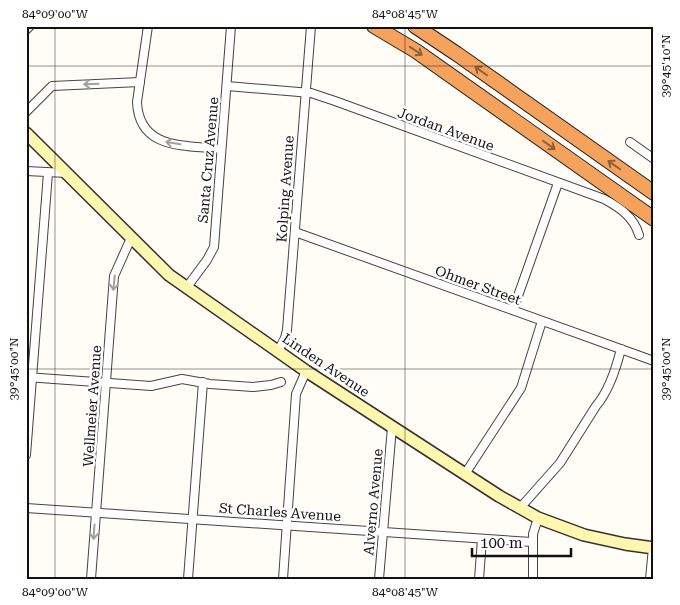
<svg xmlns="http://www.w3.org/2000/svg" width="680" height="605" font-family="'Roboto Serif',serif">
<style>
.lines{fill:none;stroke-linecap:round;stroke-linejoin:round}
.street-casing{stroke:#444;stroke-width:10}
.secondary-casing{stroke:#333;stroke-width:14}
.highway-casing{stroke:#222;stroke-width:16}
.street{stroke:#fff;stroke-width:8}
.secondary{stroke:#fff6b0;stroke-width:11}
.highway{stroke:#f5a25d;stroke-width:14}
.oneway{stroke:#8e613b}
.oneway2{stroke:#a0a0a0}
.ticks{fill:none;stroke:#111;stroke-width:1;stroke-opacity:0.45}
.labels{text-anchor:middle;stroke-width:5;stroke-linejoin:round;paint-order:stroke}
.street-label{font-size:14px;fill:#111;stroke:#fff}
.neatline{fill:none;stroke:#111;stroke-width:2}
.ticks-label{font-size:12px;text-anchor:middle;fill:#111}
</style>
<rect width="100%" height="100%" fill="#fffdf5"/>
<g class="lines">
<g class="street-casing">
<g id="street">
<path d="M 148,26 L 137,102 C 139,150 185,145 221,149"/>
<path d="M 26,30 L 30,26"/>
<path d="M 227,86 L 311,93 L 335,101 L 604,199 C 619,207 634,217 639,235"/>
<path d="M 26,112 L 52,86 L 140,82"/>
<path d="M 630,142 L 654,159"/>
<path d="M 26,171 L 67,173"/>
<path d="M 295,232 L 654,361"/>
<path d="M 187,287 L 207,260 L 214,247 L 231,26"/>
<path d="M 513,310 L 558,183"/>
<path d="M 278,351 L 285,338 L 287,330 L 311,26"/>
<path d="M 26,377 L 151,386 L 182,379 L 210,384 L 253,387 L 271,385 L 281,382"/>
<path d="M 26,455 L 48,173"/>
<path d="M 465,474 L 521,388 L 542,321"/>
<path d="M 26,508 L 532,542"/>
<path d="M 520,508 L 560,463 L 596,406 C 609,391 616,369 621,349"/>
<path d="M 91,579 L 114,276 L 131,238"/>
<path d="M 188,579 L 203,382"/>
<path d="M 283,579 L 296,394 L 306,371"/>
<path d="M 379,579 L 392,427"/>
<path d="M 479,579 L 482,539"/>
<path d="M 533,579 L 533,534 L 538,518"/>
<path d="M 650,579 L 653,548"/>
</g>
</g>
<g class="secondary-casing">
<path id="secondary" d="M 26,133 L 169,275 L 306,371 L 499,496 L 538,518 L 584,535 L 625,544 L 654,548"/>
</g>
<g class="highway-casing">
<g id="highway">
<path d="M 374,26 L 416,51 L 654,219"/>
<path d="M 415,26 L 457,54 L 654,193"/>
</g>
</g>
<use href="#street" class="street"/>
<use href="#secondary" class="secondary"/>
<use href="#highway" class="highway"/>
</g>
<defs><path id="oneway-shaft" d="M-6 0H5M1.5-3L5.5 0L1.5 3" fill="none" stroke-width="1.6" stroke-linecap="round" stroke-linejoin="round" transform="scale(1.25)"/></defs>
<g class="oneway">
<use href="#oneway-shaft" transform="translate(416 51) rotate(33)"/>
<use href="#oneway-shaft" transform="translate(481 71) rotate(-145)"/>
<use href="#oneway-shaft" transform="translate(549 145) rotate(35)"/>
<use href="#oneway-shaft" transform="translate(614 165) rotate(-145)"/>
</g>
<g class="oneway2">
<use href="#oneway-shaft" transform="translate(91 84) rotate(178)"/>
<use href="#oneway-shaft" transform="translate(173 143) rotate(-171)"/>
<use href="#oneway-shaft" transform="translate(114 283) rotate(96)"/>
<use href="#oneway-shaft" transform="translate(94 532) rotate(94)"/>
</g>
<path class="ticks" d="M 55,26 L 55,579M 405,26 L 405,579M 26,66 L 654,66M 26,369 L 654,369"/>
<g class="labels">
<g class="street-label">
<text transform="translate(446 129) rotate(20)" y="5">Jordan Avenue</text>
<text transform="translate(208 160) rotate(-85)" y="5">Santa Cruz Avenue</text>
<text transform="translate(285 189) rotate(-86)" y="5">Kolping Avenue</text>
<text transform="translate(478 285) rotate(20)" y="5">Ohmer Street</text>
<text transform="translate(326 365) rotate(34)" y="5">Linden Avenue</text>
<text transform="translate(92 406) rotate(-86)" y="5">Wellmeier Avenue</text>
<text transform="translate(373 502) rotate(-85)" y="5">Alverno Avenue</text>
<text transform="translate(280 512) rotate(4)" y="5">St Charles Avenue</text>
</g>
</g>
<rect width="680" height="605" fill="none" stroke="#ffffff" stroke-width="55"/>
<path d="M472 548v8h99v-8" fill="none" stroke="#111111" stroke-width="2.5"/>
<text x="480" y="548" font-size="15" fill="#111111" stroke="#ffffff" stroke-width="4" paint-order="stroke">100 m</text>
<rect x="28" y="28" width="624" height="550" class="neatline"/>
<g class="ticks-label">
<text x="55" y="18">84°09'00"W</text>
<text x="405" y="18">84°08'45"W</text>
<text transform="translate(666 66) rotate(-90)" y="4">39°45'10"N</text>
<text transform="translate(14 369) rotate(-90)" y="4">39°45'00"N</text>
<text transform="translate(666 369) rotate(-90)" y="4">39°45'00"N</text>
<text x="55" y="596">84°09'00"W</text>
<text x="405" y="596">84°08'45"W</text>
</g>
</svg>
